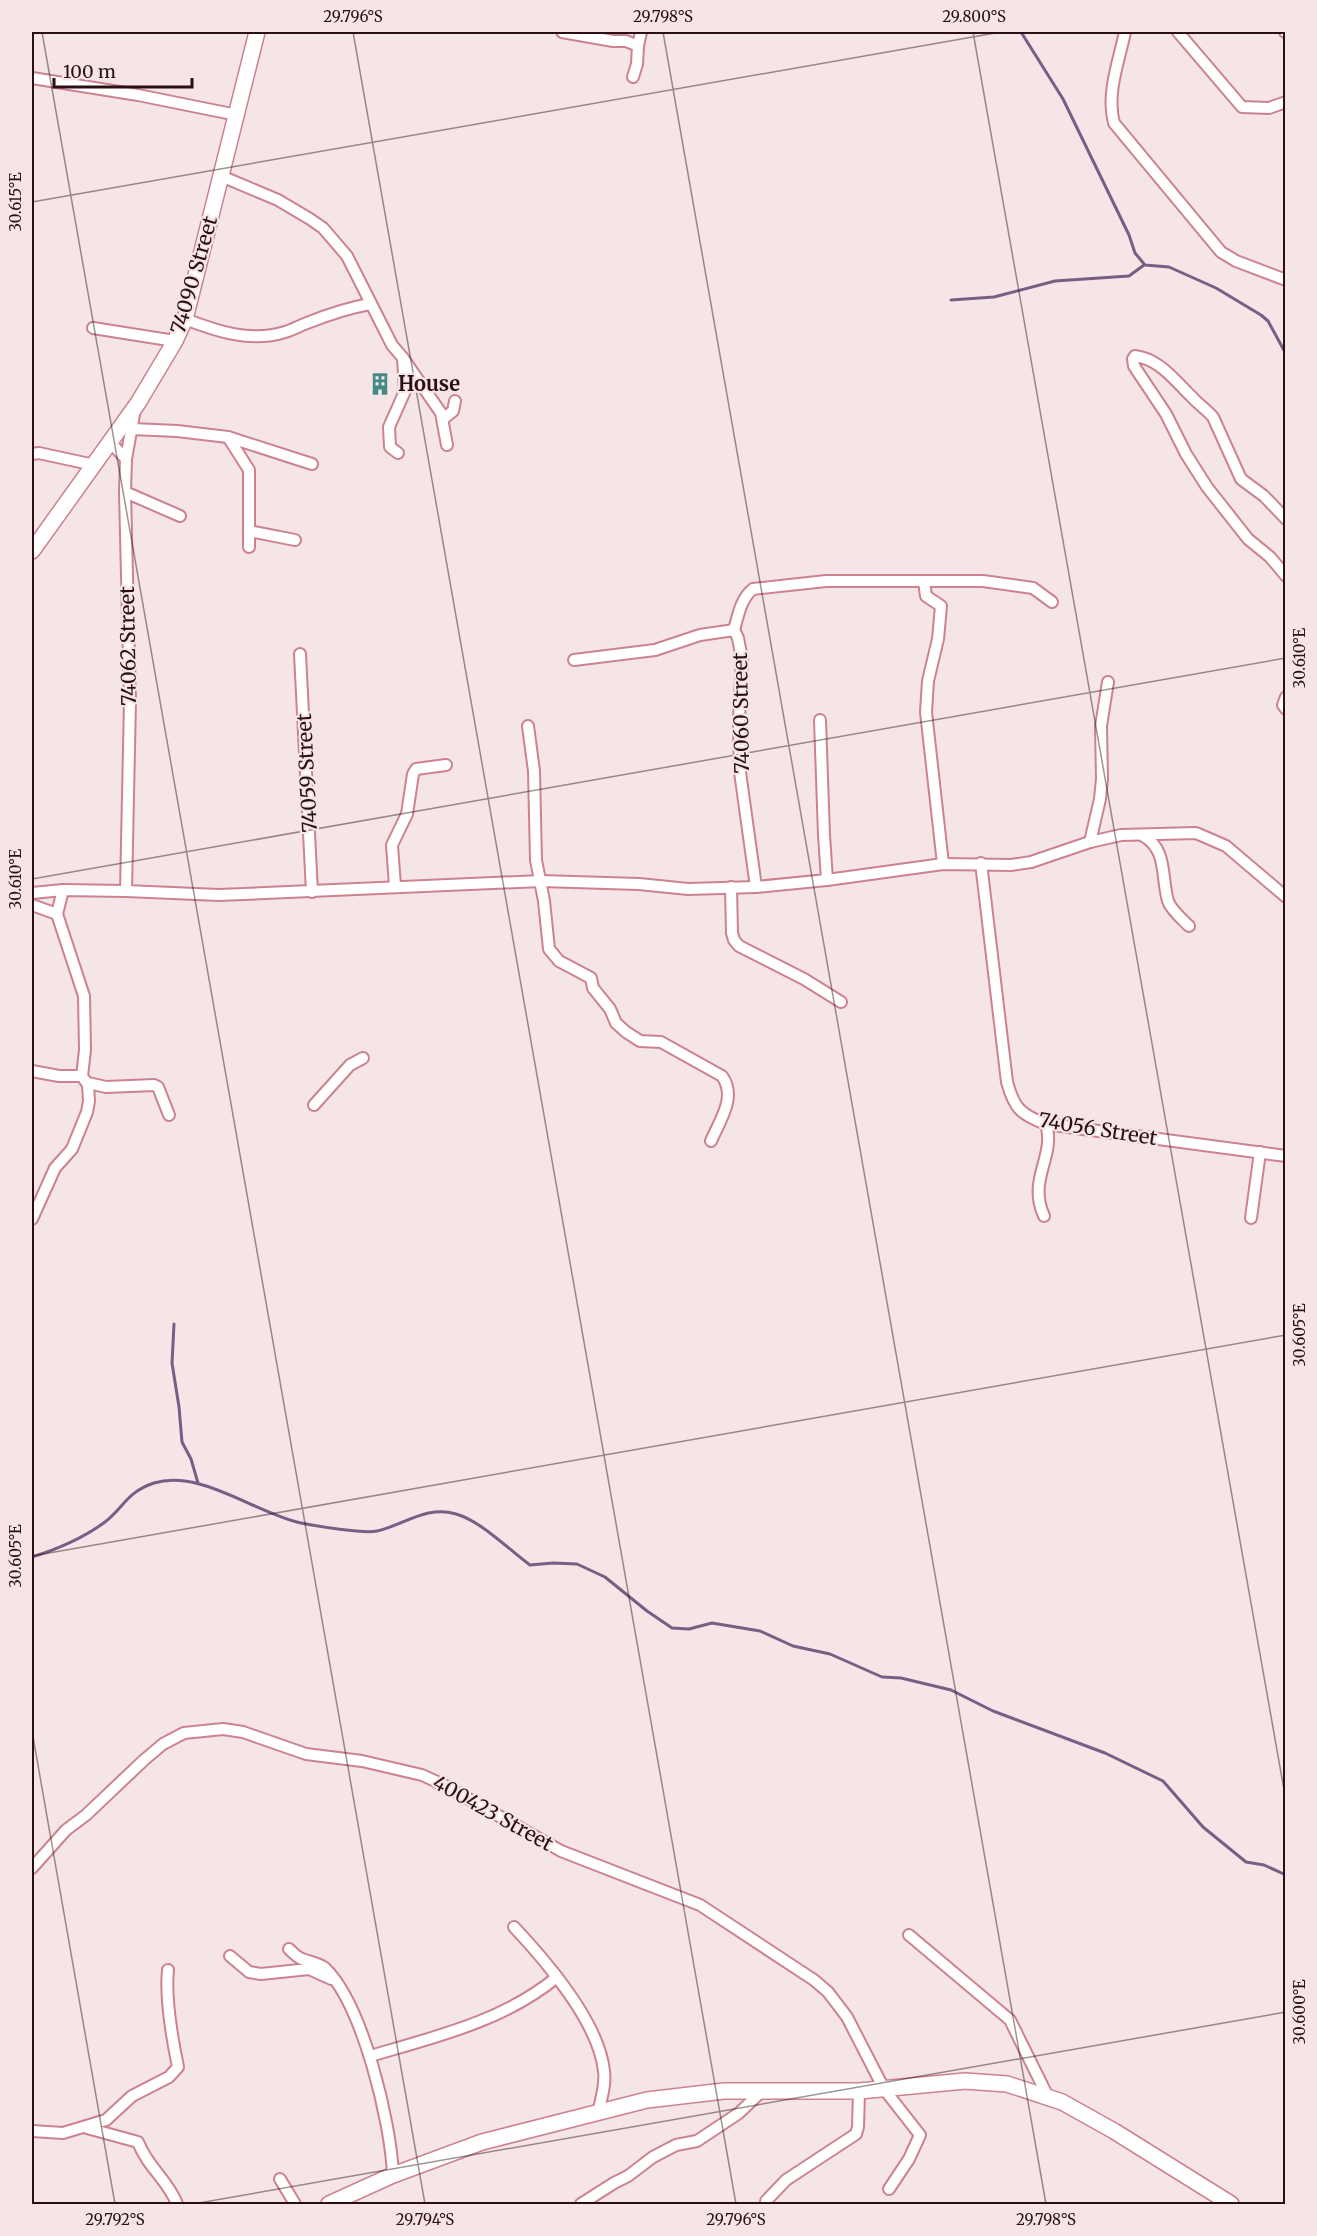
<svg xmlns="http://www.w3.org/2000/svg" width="1317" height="2236" font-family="Merriweather,serif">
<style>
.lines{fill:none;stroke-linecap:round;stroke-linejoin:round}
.stream{stroke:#7a5d84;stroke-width:3}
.street-casing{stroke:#cc838f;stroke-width:14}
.secondary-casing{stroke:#cc838f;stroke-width:18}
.street{stroke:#fff;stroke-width:10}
.secondary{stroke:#fff;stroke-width:15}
.ticks{fill:none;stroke:#2b0f15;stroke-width:1.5;stroke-opacity:0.45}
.labels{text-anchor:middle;stroke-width:4.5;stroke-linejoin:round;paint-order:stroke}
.street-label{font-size:20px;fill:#2b0f15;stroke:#f5e5e7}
.poi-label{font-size:20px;font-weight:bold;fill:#2b0f15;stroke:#f5e5e7;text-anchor:start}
.neatline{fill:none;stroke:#2b0f15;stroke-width:2}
.ticks-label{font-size:15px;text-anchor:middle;fill:#2b0f15}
</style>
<rect width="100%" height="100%" fill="#f5e5e7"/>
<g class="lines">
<g class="stream">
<path d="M 1021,32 L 1063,99 L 1129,235 L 1135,253 L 1145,265 L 1169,267 L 1216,288 L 1261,315 L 1268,321 L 1286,354"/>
<path d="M 951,300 L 994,297 L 1055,281 L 1129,276 L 1144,265"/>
<path d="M 174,1324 L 172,1363 L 179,1407 L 182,1442 L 191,1459 L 198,1483"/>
<path d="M 32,1557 C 58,1549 82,1539 105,1522 C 124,1507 127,1492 154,1483 C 201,1469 255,1513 301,1523 C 316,1526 364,1534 377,1531 C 404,1525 427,1505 456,1514 C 481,1521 508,1549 530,1565 L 553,1563 L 577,1564 L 605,1577 L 647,1611 L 672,1628 L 689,1629 L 712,1623 L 760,1631 L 793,1646 L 830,1654 L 882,1677 L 901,1678 L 951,1690 L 993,1711 L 1105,1753 L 1163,1781 L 1203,1827 L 1246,1862 L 1264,1865 L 1286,1875"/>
</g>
<g class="street-casing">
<g id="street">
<path d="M 562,32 L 613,41 L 626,41 L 638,46 L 641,32"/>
<path d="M 1125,32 C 1119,61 1106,94 1114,123 L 1221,252 L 1236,261 L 1286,280"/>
<path d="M 1178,32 L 1242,107 L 1269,108 L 1286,102"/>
<path d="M 1285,32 L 1286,32"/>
<path d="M 633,77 L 637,64 L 638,46"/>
<path d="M 32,78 L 138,95 L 237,115"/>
<path d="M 221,176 L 278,200 L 310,219 L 323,228 L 347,256 L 392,345 L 403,358 L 441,413 L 447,445"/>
<path d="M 185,319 C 216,331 251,343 285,332 C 292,330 299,326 307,323 C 327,315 348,308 370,304"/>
<path d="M 93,328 L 175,341"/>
<path d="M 443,419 L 453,411 L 455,401"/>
<path d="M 132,429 L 177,431 L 228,437 L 312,464"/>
<path d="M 228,437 L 249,470 L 249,547"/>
<path d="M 110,442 L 126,459"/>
<path d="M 398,453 L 390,447 L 389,427 L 405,391 L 403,358"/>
<path d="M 32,454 L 39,453 L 94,465"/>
<path d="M 125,492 L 180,516"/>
<path d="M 1286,519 L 1264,496 L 1241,479 L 1213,417 C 1206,409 1198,404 1192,397 C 1175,381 1160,359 1135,356 L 1133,359 L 1134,366 L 1166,414 L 1186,454 L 1207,487 L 1248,539 L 1270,557 L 1286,576"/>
<path d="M 249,531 L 295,540"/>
<path d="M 924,581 L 926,596 L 941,606 L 938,639 L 928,681 L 926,712 L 943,864"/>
<path d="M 734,630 C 738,616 741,598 753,589 L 826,581 L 983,581 L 1033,588 L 1052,602"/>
<path d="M 734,630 L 738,638 L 742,659 L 739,720 L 740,772 L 756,887"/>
<path d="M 300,654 L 312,892"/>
<path d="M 574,660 L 655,650 L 700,635 L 734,630"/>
<path d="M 1286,697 L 1283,705 L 1286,709"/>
<path d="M 820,720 L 824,835 L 827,880"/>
<path d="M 528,726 L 534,771 L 536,860 L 544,901 L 549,949 L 559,961 L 591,978 L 593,988 L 610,1009 L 616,1023 L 626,1032 L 640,1041 L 661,1042 L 722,1076 C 737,1097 720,1120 711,1141"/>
<path d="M 1142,835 C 1168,849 1161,877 1168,901 C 1171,910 1182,919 1189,926"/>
<path d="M 1090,842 L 1100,799 L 1102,779 L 1101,726 L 1108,682"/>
<path d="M 981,863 L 1007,1082 C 1014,1108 1021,1115 1046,1124 L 1286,1156"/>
<path d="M 395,886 L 392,845 L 407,814 L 413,774 L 416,769 L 446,765"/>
<path d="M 731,887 L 732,933 L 734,940 L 739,946 L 804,979 L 841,1002"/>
<path d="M 126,891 L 130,701 L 125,492 L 126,459 L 135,409"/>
<path d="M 32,893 L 63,890 L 126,891 L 219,895 L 541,881 L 639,884 L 688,889 L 756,887 L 827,880 L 943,864 L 1011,865 L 1031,862 L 1090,842 L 1121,835 L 1196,833 L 1226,846 L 1286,897"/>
<path d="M 32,905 L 57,914"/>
<path d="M 32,1071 L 59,1076 L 82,1076 L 85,1050 L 84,996 L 57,914 L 63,890"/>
<path d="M 88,1083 L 106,1087 L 154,1085 L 158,1087 L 169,1115"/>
<path d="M 314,1105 L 350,1065 L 363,1058"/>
<path d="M 1044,1216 C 1027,1179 1056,1157 1046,1124"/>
<path d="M 1251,1218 L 1260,1152"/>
<path d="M 32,1219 L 55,1168 L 72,1149 L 87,1112 L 89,1101 L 88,1085 L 82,1076"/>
<path d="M 32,1868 L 66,1830 L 86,1815 L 144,1760 L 163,1744 L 184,1733 L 223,1729 L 243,1732 L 306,1754 L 362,1761 L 422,1775 L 444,1785 L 561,1851 L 700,1905 L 814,1980 L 828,1992 L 847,2017 L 884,2089 L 920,2135 L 909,2159 L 889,2189"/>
<path d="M 514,1927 C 546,1961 599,2023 604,2071 C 606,2085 601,2099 598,2113"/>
<path d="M 909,1935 L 1010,2020 L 1048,2097"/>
<path d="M 289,1949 C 292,1952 296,1956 300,1958 C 308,1962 317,1962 325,1968 C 363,2005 391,2123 393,2175"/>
<path d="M 230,1956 L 249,1972 L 261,1974 L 309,1969 L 331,1979"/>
<path d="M 370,2056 C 435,2037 504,2021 557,1977"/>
<path d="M 87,2128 L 138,2142 C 148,2168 168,2180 177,2204"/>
<path d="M 32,2131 L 63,2133 L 106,2120 L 132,2096 L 169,2077 L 178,2067 C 172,2038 165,1999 168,1970"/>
<path d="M 280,2179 L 295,2204"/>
<path d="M 766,2201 L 786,2180 L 856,2134 L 858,2127 L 859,2091"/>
<path d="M 581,2204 L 614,2183 L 628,2176 L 653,2157 L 676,2145 L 697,2141 L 739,2113 L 761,2092"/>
</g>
</g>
<g class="secondary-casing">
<g id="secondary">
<path d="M 32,551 L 138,403 L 175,341 L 185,319 L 257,32"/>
<path d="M 329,2204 L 393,2175 L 482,2142 L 647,2100 L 724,2091 L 859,2091 L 965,2081 L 1007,2084 L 1062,2102 L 1114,2131 L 1231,2204"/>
</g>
</g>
<use href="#street" class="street"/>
<use href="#secondary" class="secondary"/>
</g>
<path class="ticks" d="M 42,32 L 425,2204M 353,32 L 736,2204M 663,32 L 1046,2204M 973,32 L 1286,1801M 1284,32 L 1286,41M 32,202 L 1001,32M 32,879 L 1286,658M 32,1556 L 1286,1335M 32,1731 L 115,2204M 193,2204 L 1286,2012"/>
<defs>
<g id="building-bare" transform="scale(1.8)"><path d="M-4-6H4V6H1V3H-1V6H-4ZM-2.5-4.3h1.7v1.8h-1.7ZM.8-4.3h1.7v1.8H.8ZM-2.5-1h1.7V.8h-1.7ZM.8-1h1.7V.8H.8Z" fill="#438a85" stroke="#f5e5e7" stroke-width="2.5" paint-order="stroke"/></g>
</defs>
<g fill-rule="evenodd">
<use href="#building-bare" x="380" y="384"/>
</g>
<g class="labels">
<g class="street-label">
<text transform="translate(194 275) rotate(-74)" y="7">74090 Street</text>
<text transform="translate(128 646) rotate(-91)" y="7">74062 Street</text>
<text transform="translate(741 713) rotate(-91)" y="7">74060 Street</text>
<text transform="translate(307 773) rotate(-93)" y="7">74059 Street</text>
<text transform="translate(1098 1129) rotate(9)" y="7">74056 Street</text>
<text transform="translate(493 1813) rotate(29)" y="7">400423 Street</text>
</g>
<g class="poi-label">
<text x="398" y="391">House</text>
</g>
</g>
<rect width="1317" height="2236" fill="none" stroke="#f5e5e7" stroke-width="66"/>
<path d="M54 78v9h138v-9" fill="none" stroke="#2b0f15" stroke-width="3"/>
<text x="63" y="78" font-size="18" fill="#2b0f15" stroke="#f5e5e7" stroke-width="4.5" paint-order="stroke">100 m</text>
<rect x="33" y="33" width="1251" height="2170" class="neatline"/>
<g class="ticks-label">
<text x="353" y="22">29.796°S</text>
<text x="663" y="22">29.798°S</text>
<text x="974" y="22">29.800°S</text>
<text transform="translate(16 202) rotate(-90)" y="5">30.615°E</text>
<text transform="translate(1300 658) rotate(-90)" y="5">30.610°E</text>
<text transform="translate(16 879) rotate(-90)" y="5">30.610°E</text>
<text transform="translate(1300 1335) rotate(-90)" y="5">30.605°E</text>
<text transform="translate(16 1556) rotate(-90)" y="5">30.605°E</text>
<text transform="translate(1300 2012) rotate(-90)" y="5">30.600°E</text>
<text x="115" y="2225">29.792°S</text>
<text x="425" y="2225">29.794°S</text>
<text x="736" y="2225">29.796°S</text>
<text x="1046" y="2225">29.798°S</text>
</g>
</svg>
